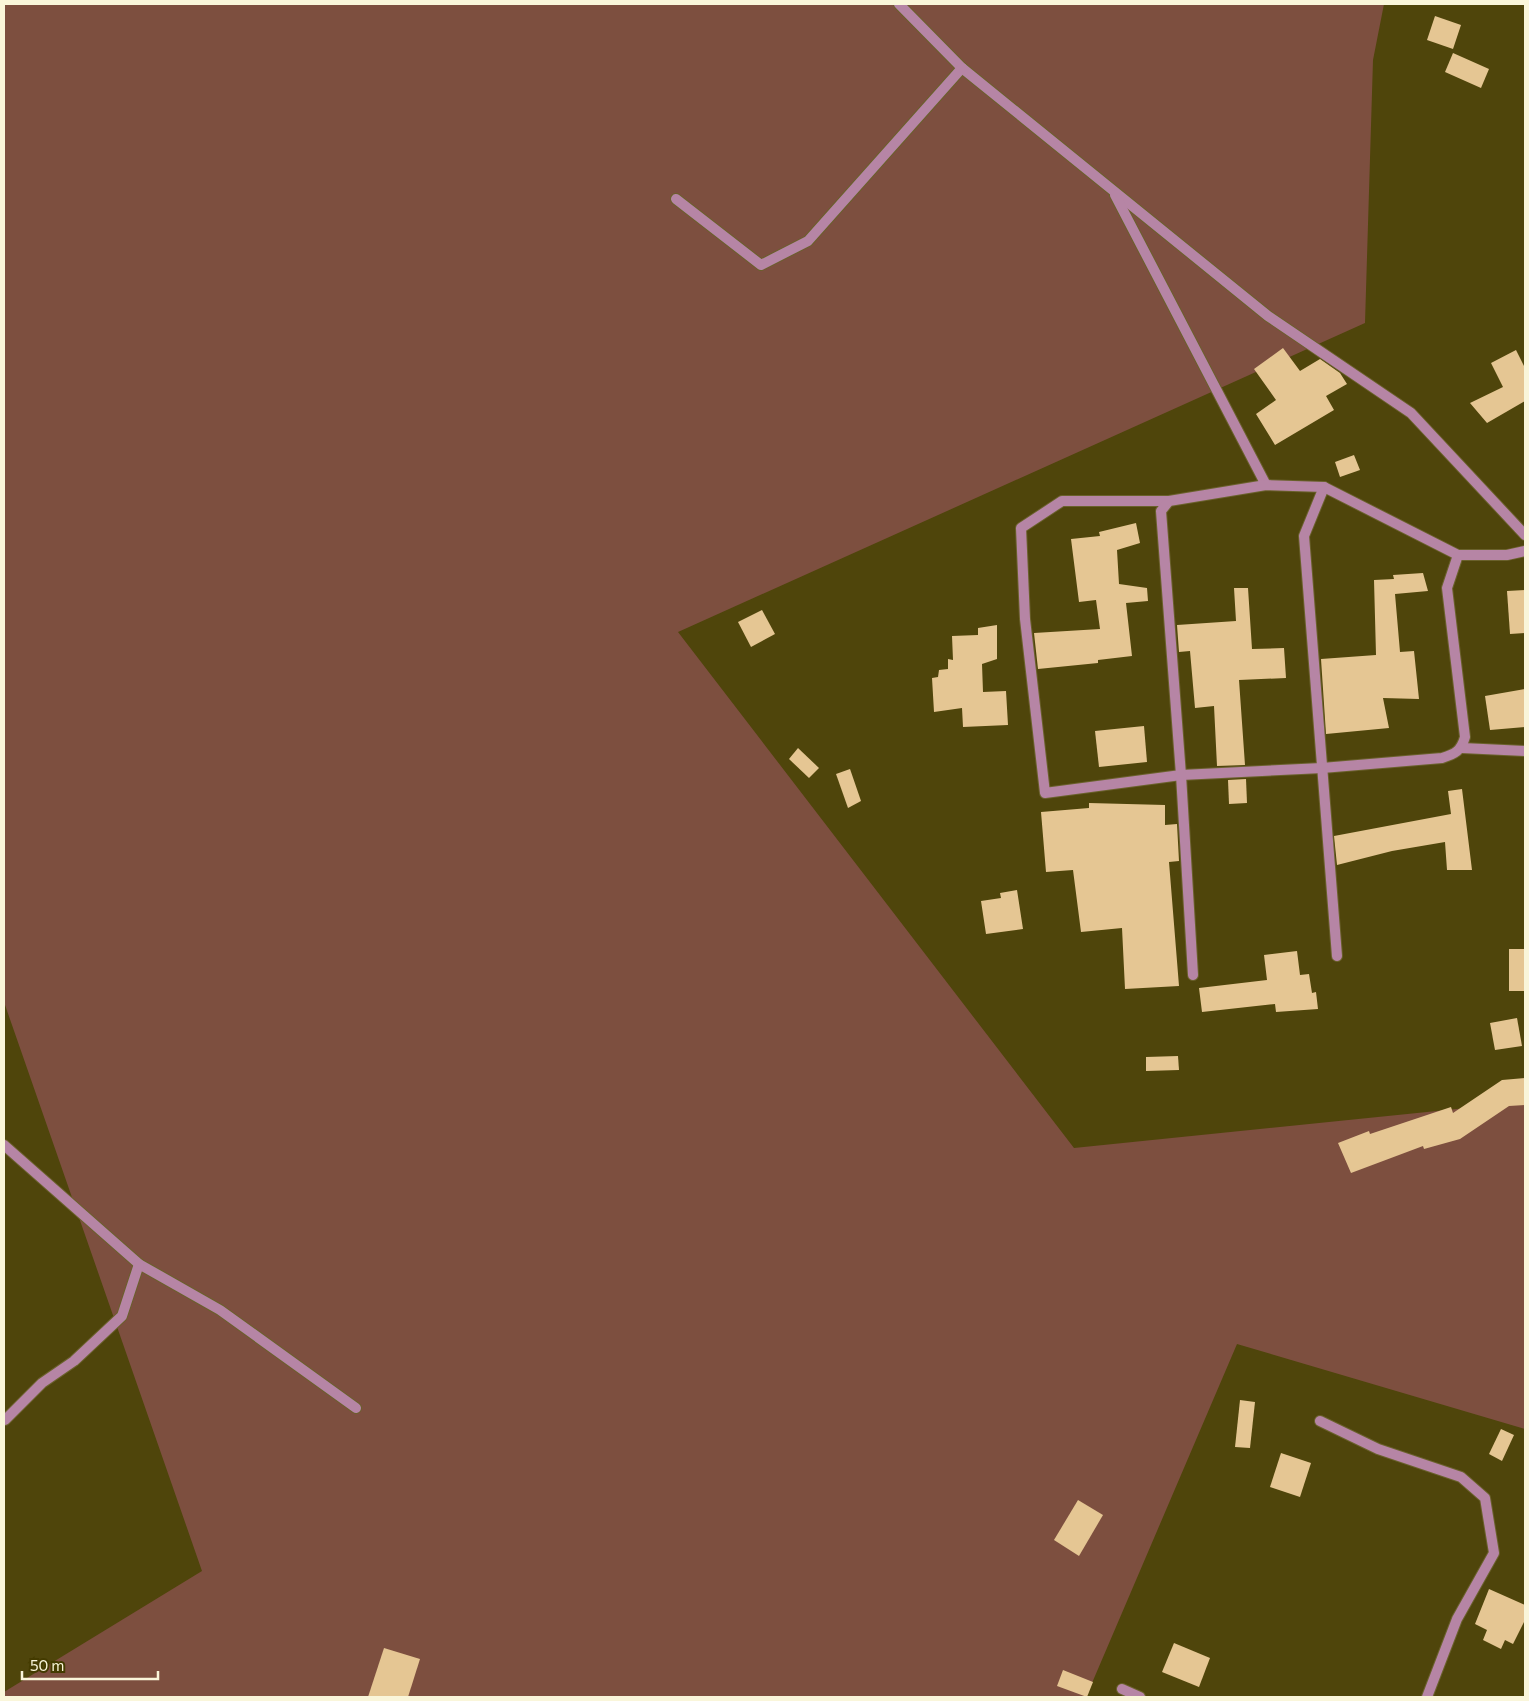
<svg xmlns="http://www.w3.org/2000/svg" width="1529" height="1701" font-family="Commissioner,sans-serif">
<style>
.green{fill:#7d4f3f}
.building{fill:#e5c693}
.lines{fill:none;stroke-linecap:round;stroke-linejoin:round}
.minor-casing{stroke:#6a612c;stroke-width:12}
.minor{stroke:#b685a5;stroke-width:10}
</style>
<rect width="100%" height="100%" fill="#4f450b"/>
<path class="green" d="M 4,4 L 1384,4 L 1373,60 L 1365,323 L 678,632 L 1074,1148 L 1525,1102 L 1525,1429 L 1237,1344 L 1086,1697 L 4,1697 L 4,1692 L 202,1571 L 4,1002 Z"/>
<g class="building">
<path d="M 1435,16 L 1461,25 L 1453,49 L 1427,40 Z"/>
<path d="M 1453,53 L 1489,69 L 1481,88 L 1445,72 Z"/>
<path d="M 1283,348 L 1300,371 L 1320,359 L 1340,373 L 1347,384 L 1326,396 L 1334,410 L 1275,445 L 1256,414 L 1276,400 L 1254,369 Z"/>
<path d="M 1516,350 L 1525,368 L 1525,401 L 1487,423 L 1470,403 L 1503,387 L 1491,363 Z"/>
<path d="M 1354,455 L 1360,470 L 1340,477 L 1335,462 Z"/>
<path d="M 1136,523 L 1140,543 L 1117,550 L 1119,584 L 1147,588 L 1148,601 L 1126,603 L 1132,656 L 1098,660 L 1098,663 L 1038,669 L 1034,633 L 1100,629 L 1096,600 L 1079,602 L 1071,539 L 1100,536 L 1099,532 Z"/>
<path d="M 1423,573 L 1428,591 L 1395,594 L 1400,652 L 1414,651 L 1419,699 L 1383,698 L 1389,728 L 1326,734 L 1321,659 L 1376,655 L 1374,580 L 1394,579 L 1393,575 Z"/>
<path d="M 1234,588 L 1248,588 L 1252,649 L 1284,648 L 1286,678 L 1239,680 L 1245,765 L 1217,766 L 1214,706 L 1195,708 L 1190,651 L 1179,652 L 1177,625 L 1236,621 Z"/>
<path d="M 1525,590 L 1525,633 L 1510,634 L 1507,591 Z"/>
<path d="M 762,610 L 775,634 L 751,647 L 738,622 Z"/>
<path d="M 997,625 L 997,659 L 982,664 L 983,692 L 1006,691 L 1008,725 L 963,727 L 962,708 L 934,712 L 932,678 L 938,677 L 939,670 L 948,669 L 948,659 L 953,660 L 952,636 L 978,635 L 978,628 Z"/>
<path d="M 1525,689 L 1525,727 L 1490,730 L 1485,696 Z"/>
<path d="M 1144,726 L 1147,762 L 1099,767 L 1095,731 Z"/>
<path d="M 798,748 L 819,768 L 809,778 L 789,759 Z"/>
<path d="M 850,769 L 861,801 L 848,808 L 836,774 Z"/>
<path d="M 1246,779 L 1247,803 L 1229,804 L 1228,780 Z"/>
<path d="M 1462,789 L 1472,870 L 1447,870 L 1445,842 L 1392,851 L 1337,865 L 1334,836 L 1451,814 L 1448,791 Z"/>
<path d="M 1089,803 L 1165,805 L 1165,825 L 1177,824 L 1179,861 L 1169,862 L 1179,986 L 1125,989 L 1122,928 L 1081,932 L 1073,870 L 1046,872 L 1041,812 L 1089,808 Z"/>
<path d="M 1017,890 L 1023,929 L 986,934 L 981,901 L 1001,898 L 1000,893 Z"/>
<rect x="1509" y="949" width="16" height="42"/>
<path d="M 1297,951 L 1300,975 L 1309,974 L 1312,993 L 1316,992 L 1318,1009 L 1276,1012 L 1275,1004 L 1202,1012 L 1199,988 L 1267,980 L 1264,955 Z"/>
<path d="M 1517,1018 L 1522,1046 L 1495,1050 L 1490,1023 Z"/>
<path d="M 1178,1056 L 1179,1070 L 1146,1071 L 1146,1057 Z"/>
<path d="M 1525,1078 L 1525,1105 L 1509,1106 L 1460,1139 L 1424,1149 L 1423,1146 L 1351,1173 L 1338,1143 L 1369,1131 L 1370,1134 L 1451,1107 L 1453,1113 L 1502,1080 Z"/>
<path d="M 1240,1400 L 1255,1402 L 1250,1448 L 1235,1447 Z"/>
<path d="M 1501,1429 L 1514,1435 L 1502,1461 L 1489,1454 Z"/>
<path d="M 1281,1453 L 1311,1463 L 1300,1497 L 1270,1487 Z"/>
<path d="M 1078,1500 L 1103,1515 L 1079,1556 L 1054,1540 Z"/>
<path d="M 1489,1589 L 1525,1605 L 1525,1620 L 1513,1644 L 1505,1640 L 1501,1649 L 1483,1640 L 1487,1630 L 1475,1624 Z"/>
<path d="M 1174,1643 L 1210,1658 L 1199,1687 L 1162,1672 Z"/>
<path d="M 384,1648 L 420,1659 L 408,1697 L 368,1697 Z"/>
<path d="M 1063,1670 L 1093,1682 L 1087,1697 L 1057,1686 Z"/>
</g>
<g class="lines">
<g class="minor-casing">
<g id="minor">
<path d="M 899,4 L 962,68 L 1268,316 L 1411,413 L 1525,535"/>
<path d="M 1115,195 L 1266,485"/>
<path d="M 676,199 L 761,265 L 808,241 L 962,68"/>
<path d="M 1324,487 L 1304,536 L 1337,956"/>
<path d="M 1169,501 L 1062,501 L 1021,528 L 1025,619 L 1045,793 L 1181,775 L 1322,768 L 1442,758 C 1455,754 1461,751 1465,737 L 1447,588 L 1458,555"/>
<path d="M 1462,748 L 1525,751"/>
<path d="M 1193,975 L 1181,775 L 1161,511 L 1169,501 L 1266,485 L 1324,487 L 1458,555 L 1507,555 L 1525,551"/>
<path d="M 4,1145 L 139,1264 L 220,1310 L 356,1408"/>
<path d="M 5,1420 L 42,1383 L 74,1361 L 122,1316 L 139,1264"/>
<path d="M 1320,1421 L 1378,1449 L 1461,1477 L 1485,1498 L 1494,1553 L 1457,1619 L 1427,1697"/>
<path d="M 1122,1689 L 1140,1697"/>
</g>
</g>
<use href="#minor" class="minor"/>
</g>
<rect width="1529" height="1701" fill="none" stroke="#faf6da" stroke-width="10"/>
<path d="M22 1671v8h136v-8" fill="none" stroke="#faf6da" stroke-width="2.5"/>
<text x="30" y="1671" font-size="15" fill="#faf6da" stroke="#443b00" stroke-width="4" paint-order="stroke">50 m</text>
</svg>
